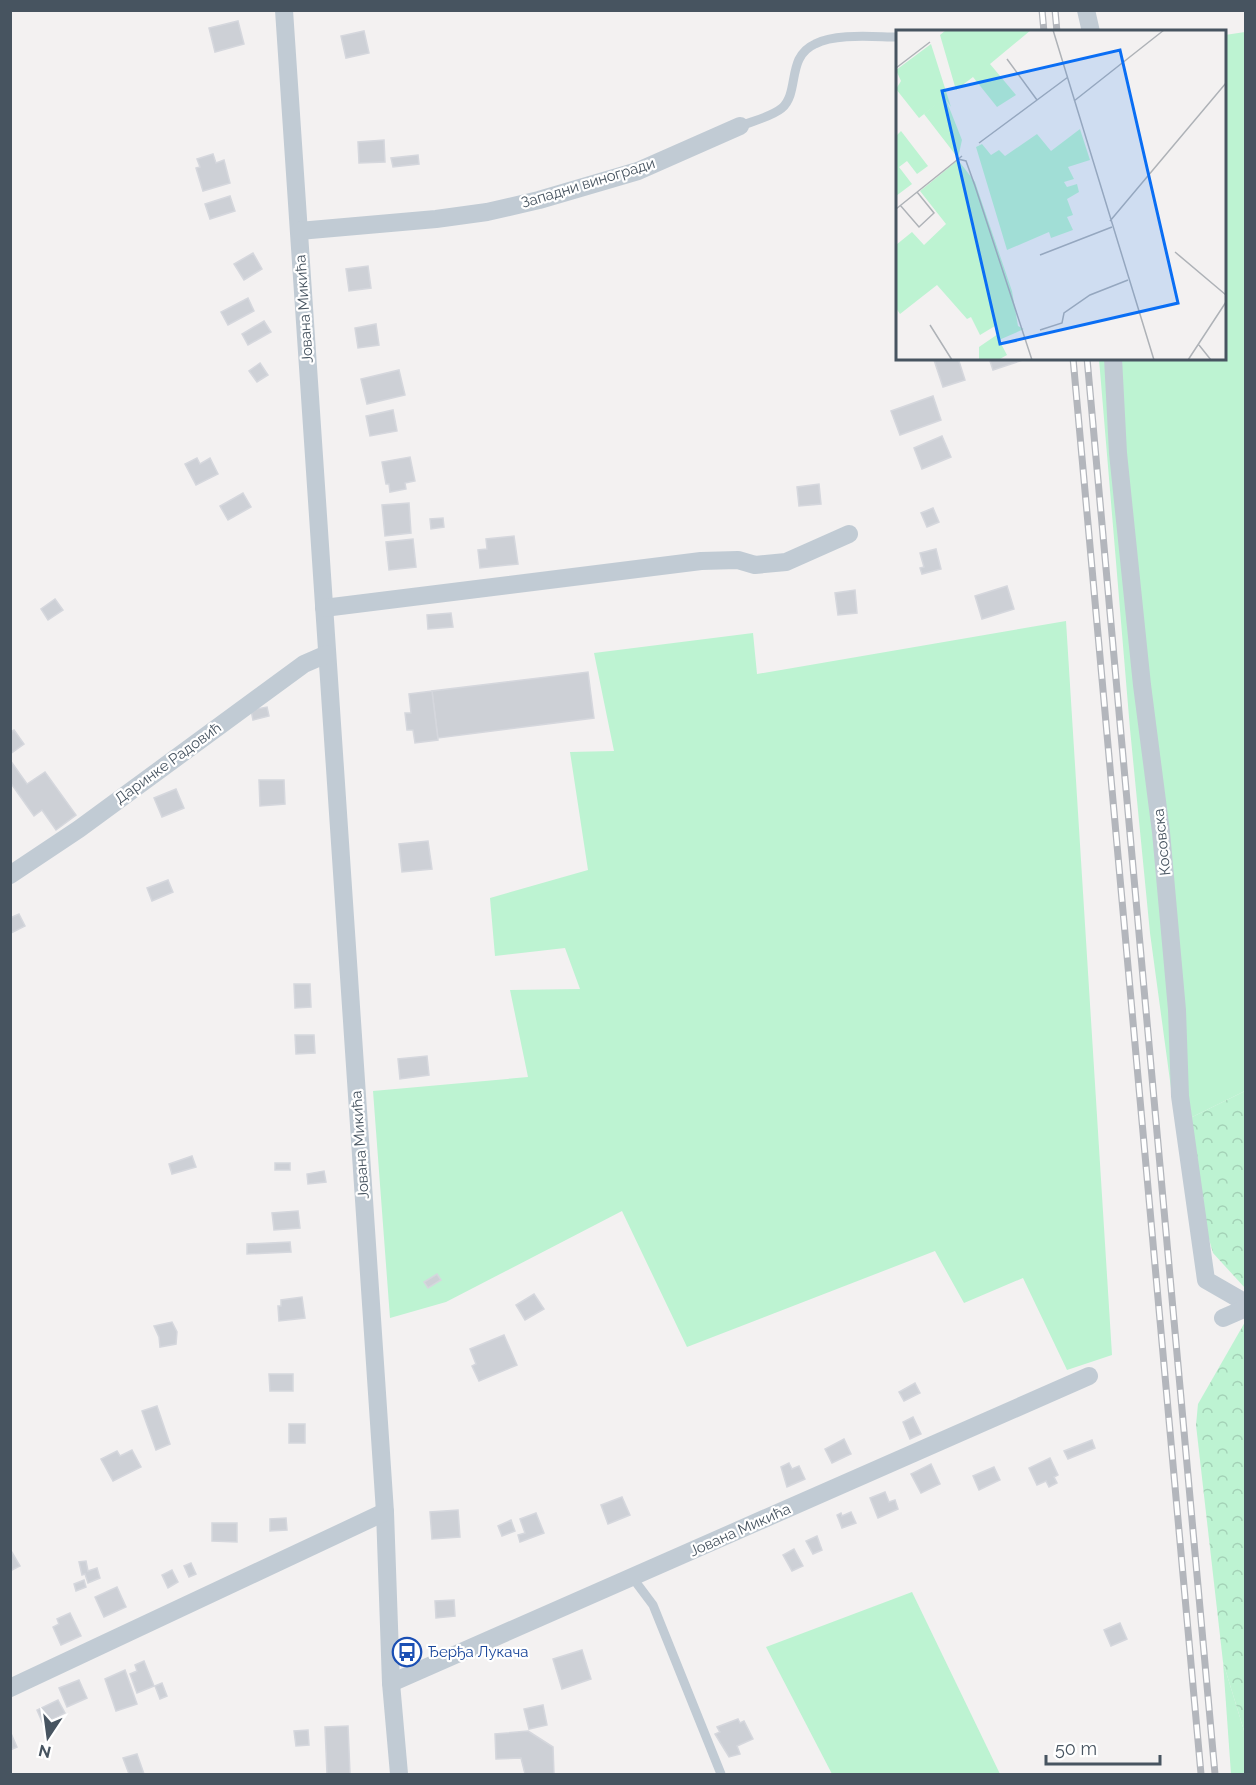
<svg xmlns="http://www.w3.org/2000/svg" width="1256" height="1785" font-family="Raleway,sans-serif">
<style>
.grass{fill:#bdf3d2}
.forest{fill:url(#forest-crowns)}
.building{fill:#cdd0d6;stroke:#d5d7dd;stroke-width:1.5}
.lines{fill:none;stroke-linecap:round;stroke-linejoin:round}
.service{stroke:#c1cbd4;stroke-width:9}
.minor{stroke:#c1cbd4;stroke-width:18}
.rail-casing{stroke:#b3b6bc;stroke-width:7}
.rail{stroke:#fff;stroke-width:4.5;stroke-dasharray:14;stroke-linecap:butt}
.labels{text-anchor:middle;stroke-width:4.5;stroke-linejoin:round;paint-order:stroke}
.street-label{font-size:15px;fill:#475460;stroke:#fff}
.transit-label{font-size:15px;fill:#164399;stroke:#fff;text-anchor:start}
.inset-road{fill:none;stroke:#aeb2b7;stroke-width:1.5}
.view{fill:#0a6ef4;fill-opacity:0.15;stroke:#0a6ef4;stroke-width:3}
.inset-edge{fill:none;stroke:#475460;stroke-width:3}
</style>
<defs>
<pattern id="forest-crowns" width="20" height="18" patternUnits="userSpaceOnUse" patternTransform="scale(1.5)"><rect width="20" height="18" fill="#bdf3d2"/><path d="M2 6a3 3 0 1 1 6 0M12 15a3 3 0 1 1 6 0" fill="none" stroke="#a4d2b7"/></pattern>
</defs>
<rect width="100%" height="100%" fill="#f3f1f1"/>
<g class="grass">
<path d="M 1245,32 L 1245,1091 L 1176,1125 L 1150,933 L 1130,729 L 1099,359 L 1224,358 L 1225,35 Z"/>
<path d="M 1066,621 L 1112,1355 L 1067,1370 L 1023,1278 L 964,1303 L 935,1251 L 687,1347 L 622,1211 L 446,1302 L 390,1318 L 373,1091 L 528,1077 L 510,990 L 580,989 L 565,948 L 495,956 L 490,898 L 588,870 L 570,752 L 614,751 L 594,653 L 753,633 L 757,674 Z"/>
<path d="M 912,1592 L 1000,1774 L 832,1774 L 766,1647 Z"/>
<path d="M 1223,1662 L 1245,1734 L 1245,1774 L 1231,1774 Z"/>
</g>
<g class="forest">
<path d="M 1245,1091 L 1245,1288 L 1213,1253 L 1176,1125 Z"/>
<path d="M 1245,1322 L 1245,1734 L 1223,1662 L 1196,1425 L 1198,1404 Z"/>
</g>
<g class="building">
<path d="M 238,21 L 244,44 L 215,52 L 209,28 Z"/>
<path d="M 364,31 L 369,53 L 346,58 L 341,36 Z"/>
<path d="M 384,140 L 385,162 L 359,163 L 358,142 Z"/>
<path d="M 213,154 L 216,163 L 224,160 L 230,183 L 203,191 L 196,168 L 200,167 L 197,159 Z"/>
<path d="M 418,155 L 419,164 L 393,167 L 391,158 Z"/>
<path d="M 230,196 L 235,211 L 210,219 L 205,204 Z"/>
<path d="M 253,253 L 262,269 L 244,280 L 234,264 Z"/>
<path d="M 368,266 L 371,288 L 349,291 L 346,269 Z"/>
<path d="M 248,298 L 254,311 L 228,325 L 221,312 Z"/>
<path d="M 264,321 L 271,332 L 248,345 L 242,334 Z"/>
<path d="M 376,324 L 379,345 L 358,348 L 355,328 Z"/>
<path d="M 937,358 L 958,358 L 965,380 L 943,387 L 934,360 Z"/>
<path d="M 989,358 L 1029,358 L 993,370 Z"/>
<path d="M 260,363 L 268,375 L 257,382 L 249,371 Z"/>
<path d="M 399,370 L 405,395 L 367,404 L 361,379 Z"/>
<path d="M 933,396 L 941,420 L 900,435 L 891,411 Z"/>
<path d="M 393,410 L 397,431 L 370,436 L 366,416 Z"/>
<path d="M 942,436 L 951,457 L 922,469 L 914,448 Z"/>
<path d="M 410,457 L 415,481 L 405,483 L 406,489 L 390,492 L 389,484 L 386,484 L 382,462 Z"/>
<path d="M 197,458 L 200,464 L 210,458 L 218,474 L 196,485 L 185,464 Z"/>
<path d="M 819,484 L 821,504 L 799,506 L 797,487 Z"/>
<path d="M 243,493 L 251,507 L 228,520 L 220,506 Z"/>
<path d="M 409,503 L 411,533 L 385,536 L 382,505 Z"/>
<path d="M 933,508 L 939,522 L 927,527 L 921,513 Z"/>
<path d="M 443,518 L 444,527 L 431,529 L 430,519 Z"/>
<path d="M 514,536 L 518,564 L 480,568 L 478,550 L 487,549 L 486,539 Z"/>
<path d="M 413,539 L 416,567 L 389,570 L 386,542 Z"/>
<path d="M 936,549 L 941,569 L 922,574 L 920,568 L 924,567 L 920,553 Z"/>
<path d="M 1007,586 L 1014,609 L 982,619 L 975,596 Z"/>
<path d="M 855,590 L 857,613 L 838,615 L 835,593 Z"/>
<path d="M 55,599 L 63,610 L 48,620 L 41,609 Z"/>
<path d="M 451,613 L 453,627 L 428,629 L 427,615 Z"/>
<path d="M 588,672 L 594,718 L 438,738 L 432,691 Z"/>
<path d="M 432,691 L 438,740 L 415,743 L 413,730 L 407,730 L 405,713 L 411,713 L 409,694 Z"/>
<path d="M 267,707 L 269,716 L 253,720 L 251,710 Z"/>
<path d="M 14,730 L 24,744 L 10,754 L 10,732 Z"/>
<path d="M 10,760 L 27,784 L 45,772 L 76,815 L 56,830 L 42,810 L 34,816 L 10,782 Z"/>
<path d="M 259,780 L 284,780 L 285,804 L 260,806 Z"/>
<path d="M 176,789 L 184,808 L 162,817 L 154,798 Z"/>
<path d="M 428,841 L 432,869 L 402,872 L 399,844 Z"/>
<path d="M 168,880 L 173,892 L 152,901 L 147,888 Z"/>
<path d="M 19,914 L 25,926 L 11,933 L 10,918 Z"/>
<path d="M 294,984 L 310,984 L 311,1007 L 295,1008 Z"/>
<path d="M 295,1035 L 314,1035 L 315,1053 L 296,1054 Z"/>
<path d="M 427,1056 L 429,1075 L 400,1079 L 398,1059 Z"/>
<path d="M 192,1156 L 196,1167 L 172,1174 L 169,1164 Z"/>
<rect x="275" y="1163" width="15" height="7"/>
<path d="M 324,1171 L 326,1182 L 308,1184 L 307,1174 Z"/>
<path d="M 298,1211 L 300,1228 L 274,1230 L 272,1213 Z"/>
<path d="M 290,1242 L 291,1252 L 247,1254 L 247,1244 Z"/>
<path d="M 437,1274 L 441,1280 L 428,1288 L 424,1282 Z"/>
<path d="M 534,1294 L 544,1309 L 525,1320 L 516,1305 Z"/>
<path d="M 302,1297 L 305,1318 L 279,1321 L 278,1306 L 281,1306 L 281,1300 Z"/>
<path d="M 172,1322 L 177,1332 L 176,1344 L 160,1347 L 159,1337 L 154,1326 Z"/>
<path d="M 504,1335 L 517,1365 L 479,1381 L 472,1366 L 476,1364 L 470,1349 Z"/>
<path d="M 269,1374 L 293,1374 L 293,1391 L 270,1391 Z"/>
<path d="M 915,1383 L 920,1393 L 904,1401 L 899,1392 Z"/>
<path d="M 157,1406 L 170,1444 L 156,1450 L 142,1411 Z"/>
<path d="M 913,1417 L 921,1434 L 910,1439 L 903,1422 Z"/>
<rect x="289" y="1424" width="16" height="19"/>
<path d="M 844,1439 L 851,1454 L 832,1463 L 825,1449 Z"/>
<path d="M 1092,1440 L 1095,1448 L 1068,1459 L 1064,1451 Z"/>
<path d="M 132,1450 L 141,1467 L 113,1481 L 101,1459 L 117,1451 L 120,1456 Z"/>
<path d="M 1050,1458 L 1058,1475 L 1054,1477 L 1057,1483 L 1049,1487 L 1046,1481 L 1037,1485 L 1029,1468 Z"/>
<path d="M 789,1463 L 792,1469 L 799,1466 L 805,1479 L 787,1487 L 781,1467 Z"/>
<path d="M 931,1464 L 940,1484 L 921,1493 L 911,1474 Z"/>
<path d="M 994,1467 L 1000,1480 L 979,1490 L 973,1476 Z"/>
<path d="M 885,1492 L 889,1502 L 895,1500 L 898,1509 L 878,1518 L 870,1498 Z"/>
<path d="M 622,1497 L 630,1515 L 608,1524 L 601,1505 Z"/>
<path d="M 458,1510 L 460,1537 L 432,1539 L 430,1512 Z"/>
<path d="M 851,1512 L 856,1523 L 842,1528 L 837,1515 L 841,1513 L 842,1516 Z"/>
<path d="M 536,1513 L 544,1533 L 520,1542 L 518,1535 L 525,1533 L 520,1519 Z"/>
<path d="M 286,1518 L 287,1530 L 270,1531 L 270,1519 Z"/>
<path d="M 511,1520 L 515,1531 L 502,1536 L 498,1526 Z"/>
<path d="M 212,1523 L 237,1523 L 237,1542 L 212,1541 Z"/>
<path d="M 817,1536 L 822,1550 L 813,1554 L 806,1541 Z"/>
<path d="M 10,1549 L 20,1566 L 10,1571 Z"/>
<path d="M 794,1549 L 803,1566 L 792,1571 L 783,1555 Z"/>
<path d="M 86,1561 L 88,1571 L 97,1568 L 100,1578 L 88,1583 L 85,1574 L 82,1575 L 79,1562 Z"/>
<path d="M 191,1563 L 196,1574 L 189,1577 L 184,1566 Z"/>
<path d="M 172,1570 L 178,1582 L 168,1588 L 162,1575 Z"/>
<path d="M 84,1580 L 86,1587 L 76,1591 L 74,1584 Z"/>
<path d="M 117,1587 L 126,1607 L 104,1617 L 95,1597 Z"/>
<path d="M 454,1600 L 455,1616 L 436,1618 L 435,1601 Z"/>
<path d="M 70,1613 L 81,1636 L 61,1645 L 53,1627 L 59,1624 L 57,1619 Z"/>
<path d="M 1120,1623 L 1127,1639 L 1111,1646 L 1104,1630 Z"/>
<path d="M 582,1650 L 591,1679 L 562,1689 L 553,1659 Z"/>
<path d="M 144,1661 L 154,1686 L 137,1693 L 130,1674 L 137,1671 L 135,1665 Z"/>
<path d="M 125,1670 L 137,1704 L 116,1711 L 105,1679 Z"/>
<path d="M 79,1680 L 87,1698 L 67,1707 L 59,1688 Z"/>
<path d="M 162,1683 L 167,1696 L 160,1699 L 155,1686 Z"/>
<path d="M 58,1700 L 65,1713 L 43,1724 L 37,1710 Z"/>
<path d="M 543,1705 L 547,1725 L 529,1729 L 524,1709 Z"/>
<path d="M 738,1719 L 740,1723 L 744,1721 L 753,1739 L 737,1746 L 740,1754 L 729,1757 L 715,1734 L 720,1732 L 717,1727 Z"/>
<path d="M 348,1726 L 350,1774 L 327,1774 L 325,1727 Z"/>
<path d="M 308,1730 L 309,1745 L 296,1746 L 294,1731 Z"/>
<path d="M 10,1731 L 17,1747 L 10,1750 Z"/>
<path d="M 528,1731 L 553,1747 L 554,1774 L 525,1774 L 521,1758 L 496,1759 L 495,1734 Z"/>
<path d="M 137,1754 L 144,1774 L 129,1774 L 123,1758 Z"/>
</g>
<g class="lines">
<g class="service">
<path d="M 740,126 C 753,121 771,117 782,108 C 800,92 786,57 815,44 C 836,33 874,37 898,37"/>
<path d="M 632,1577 L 653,1605 L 721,1774"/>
</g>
<g class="minor">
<path d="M 284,10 L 385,1512 L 391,1683 L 399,1774"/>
<path d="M 1086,10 L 1091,32"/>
<path d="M 299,231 L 436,219 L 487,212 L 539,200 L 638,171 L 740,126"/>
<path d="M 1113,358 L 1118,453 L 1142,685 L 1161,832 L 1177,1010 L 1180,1096 L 1206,1280 L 1246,1303"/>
<path d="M 324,608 L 701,561 L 738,560 L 755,565 L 786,562 L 849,534"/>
<path d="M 10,875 L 79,829 L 304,664 L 327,654"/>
<path d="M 1223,1318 L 1246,1308"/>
<path d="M 391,1683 L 1089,1376"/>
<path d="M 10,1688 L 385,1512"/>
</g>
<g class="rail-casing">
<g id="rail">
<path d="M 1042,10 L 1044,32"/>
<path d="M 1055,10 L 1057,32"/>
<path d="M 1073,358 L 1201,1774"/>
<path d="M 1087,358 L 1215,1774"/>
</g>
</g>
<use href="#rail" class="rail"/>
</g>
<defs>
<g id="bus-ring" transform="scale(1.5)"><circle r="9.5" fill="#fff" stroke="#1a4fb4" stroke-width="1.5"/><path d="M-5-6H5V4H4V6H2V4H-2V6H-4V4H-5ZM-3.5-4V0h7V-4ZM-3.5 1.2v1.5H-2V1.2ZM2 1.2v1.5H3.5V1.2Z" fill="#1a4fb4"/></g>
</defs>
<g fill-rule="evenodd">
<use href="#bus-ring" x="407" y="1652"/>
</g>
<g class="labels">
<g class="street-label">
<text transform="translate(588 183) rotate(-17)" y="5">Западни виногради</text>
<text transform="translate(304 309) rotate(-94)" y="5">Јована Микића</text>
<text transform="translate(168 763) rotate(-36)" y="5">Даринке Радовић</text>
<text transform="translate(1162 842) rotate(-96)" y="5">Косовска</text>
<text transform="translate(360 1145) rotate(-94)" y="5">Јована Микића</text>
<text transform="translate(740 1530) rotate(-24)" y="5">Јована Микића</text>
</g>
<g class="transit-label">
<text x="428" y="1657">Ђерђа Лукача</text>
</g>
</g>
<g transform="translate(896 30)">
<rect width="330" height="330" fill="#f3f1f1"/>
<path d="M 50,0 L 135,0 L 94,34 L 120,65 L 101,77 L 77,47 L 60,60 L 44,5 ZM 35,14 L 55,77 L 49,68 L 23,88 L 0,59 L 5,51 L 0,40 ZM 184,99 L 194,130 L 172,137 L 178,149 L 168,152 L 171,157 L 181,154 L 183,162 L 171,169 L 177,185 L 171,187 L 177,200 L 155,208 L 153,202 L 111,220 L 80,117 L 86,114 L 95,125 L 103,120 L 109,126 L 141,104 L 155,121 ZM 5,101 L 32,136 L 21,144 L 11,131 L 3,137 L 16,154 L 0,166 L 0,106 ZM 79,152 L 116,261 L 122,296 L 128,299 L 103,310 L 111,325 L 102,330 L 83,330 L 83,317 L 102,304 L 99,296 L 84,305 L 75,287 L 71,289 L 41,255 L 4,284 L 0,278 L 0,215 L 16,202 L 28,215 L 50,194 L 24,161 L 34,153 Z" fill="#bdf3d2"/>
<path d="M 49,67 L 66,110 L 62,128 L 28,84 ZM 62,130 L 79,152 L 51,175 L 34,153 Z" fill="#bdf3d2"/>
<path class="inset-road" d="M 157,0 L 258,330M 111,29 L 141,70M 0,38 L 34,12M 178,71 L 268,0M 83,113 L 172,47M 62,129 L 70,131 L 79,156 L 136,330M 4,175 L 23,197 L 38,183 L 21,162M 0,179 L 66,126M 214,191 L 330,53M 279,222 L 330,265M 144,225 L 216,197M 34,295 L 56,330M 144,300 L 166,293 L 168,283 L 194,265 L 232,250M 303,315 L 315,330M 292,330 L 330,272"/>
<path class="view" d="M 224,20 L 282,273 L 104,314 L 46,61 Z"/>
<rect width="330" height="330" class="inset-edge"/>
</g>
<rect width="1256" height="1785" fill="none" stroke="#475460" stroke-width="24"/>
<g transform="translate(48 1737) rotate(193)" stroke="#ffffff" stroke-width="4.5" paint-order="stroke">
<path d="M0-4.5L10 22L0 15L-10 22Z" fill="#475460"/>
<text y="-9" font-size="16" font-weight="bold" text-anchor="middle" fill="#475460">N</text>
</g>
<path d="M1046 1755v9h114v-9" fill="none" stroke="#475460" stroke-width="3"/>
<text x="1055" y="1755" font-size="18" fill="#475460" stroke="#ffffff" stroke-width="4.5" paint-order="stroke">50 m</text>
</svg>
